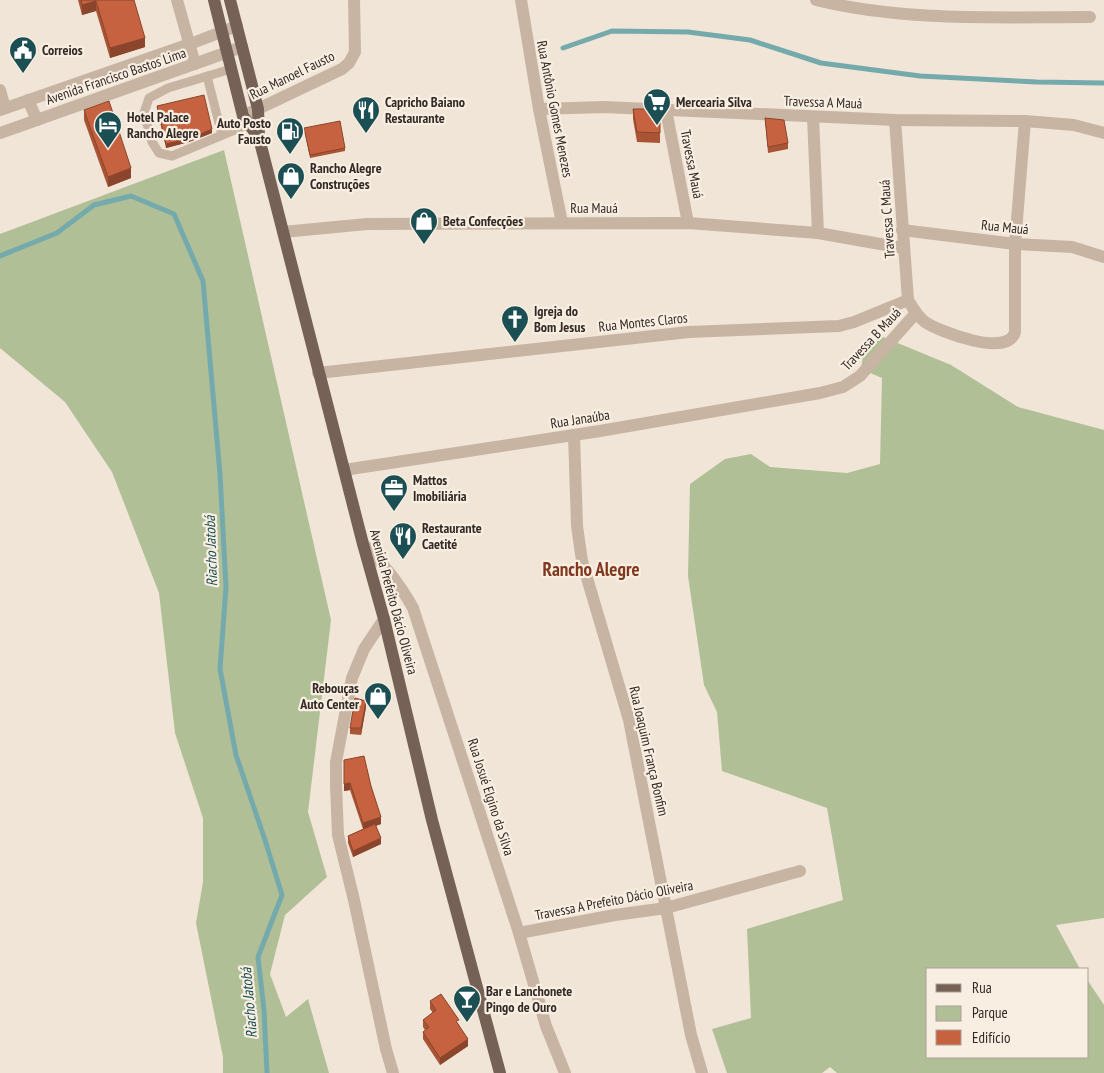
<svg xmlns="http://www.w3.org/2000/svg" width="1104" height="1073" font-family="'PT Sans Narrow',sans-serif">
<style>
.green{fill:#b1bf97}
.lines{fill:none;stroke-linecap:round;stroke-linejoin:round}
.stream{stroke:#75aaad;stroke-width:5}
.service{stroke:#c8b4a3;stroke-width:9}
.minor{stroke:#c8b4a3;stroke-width:12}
.tertiary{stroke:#c8b4a3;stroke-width:12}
.primary{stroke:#756156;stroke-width:12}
.wall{fill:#aa5436}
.shaded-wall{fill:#8b452c}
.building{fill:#c6623f;stroke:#8b452c}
.labels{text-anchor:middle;stroke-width:4.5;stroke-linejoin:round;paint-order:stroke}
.poi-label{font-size:14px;font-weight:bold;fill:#332925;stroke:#f8efe2;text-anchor:start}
.street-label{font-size:14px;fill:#332925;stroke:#f8efe2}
.water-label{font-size:15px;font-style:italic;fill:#1b4f54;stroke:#f8efe2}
.district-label{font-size:19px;font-weight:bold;fill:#81381e;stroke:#f8efe2}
</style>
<rect width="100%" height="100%" fill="#f0e5d6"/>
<g class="green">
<path d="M 224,150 L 331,620 L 308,812 L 327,877 L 285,915 L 270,974 L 286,1017 L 308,999 L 329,1073 L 223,1073 L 223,1057 L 196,923 L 203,882 L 203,818 L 175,733 L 159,593 L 112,472 L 65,402 L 0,348 L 0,234 Z"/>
<path d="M 883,337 L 951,365 L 1018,407 L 1104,430 L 1104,918 L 1056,925 L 1080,969 L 928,969 L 928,1057 L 1088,1057 L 1088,981 L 1104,1005 L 1104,1073 L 837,1073 L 830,1067 L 822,1073 L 727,1073 L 712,1029 L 751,1018 L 747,929 L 843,900 L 827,808 L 722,771 L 717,712 L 704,685 L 688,576 L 690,484 L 725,459 L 751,454 L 770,467 L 847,473 L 880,464 L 882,378 L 861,369 L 865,345 Z"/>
</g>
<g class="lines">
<g class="stream">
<path d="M 563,48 L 612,31 L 688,32 L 750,40 L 821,63 L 920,76 L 1037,82 L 1104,83"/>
<path d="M 0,256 L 57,233 L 94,205 L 131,196 L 174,214 L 203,281 L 220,474 L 226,587 L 220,669 L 236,755 L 265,840 L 282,895 L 258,957 L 264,1010 L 267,1073"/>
</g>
<g class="service">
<path d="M 231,69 L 168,88 L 149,98 L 144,113 L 152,142 L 159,153 L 172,156 L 249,124"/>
<path d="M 207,76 L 222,135"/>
</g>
<g class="minor">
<path d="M 177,0 L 195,64"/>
<path d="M 521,0 L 539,109 L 562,223"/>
<path d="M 816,0 C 905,22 999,17 1090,17"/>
<path d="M 0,90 L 5,108"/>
<path d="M 28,100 L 37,120"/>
<path d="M 539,109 L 604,107 L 895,120 L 1025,121 L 1074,125 L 1104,133"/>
<path d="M 666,110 L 688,223"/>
<path d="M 243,116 L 342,69 L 349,63 L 355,52 L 354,0"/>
<path d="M 813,117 L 818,233"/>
<path d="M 895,120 L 908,300 C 913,308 917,316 925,322 C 940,332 1008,358 1015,332 L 1015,244 L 1025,121"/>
<path d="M 902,230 L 1015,244 L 1072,247 L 1104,257"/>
<path d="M 283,232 L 367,224 L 688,223 L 818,233 L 903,248"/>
<path d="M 318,373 L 689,332 L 839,326 L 854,322 L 908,300"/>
<path d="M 574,435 L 577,526 L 582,561 L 629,720 L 691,1035 L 702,1073"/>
<path d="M 344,470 L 600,431 L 820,393 L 843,387 L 860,376 L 916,313"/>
<path d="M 363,544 C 384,565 398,581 413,608 L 519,933 L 546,1026 L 565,1073"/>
<path d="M 384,619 L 364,649 L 352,678 L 336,762 L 336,786 L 338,835 L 354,900 L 386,1049 L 393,1073"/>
<path d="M 519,933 L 615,915 L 666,908 L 800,871"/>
</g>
<g class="tertiary">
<path d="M 0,110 L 190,44 L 237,26"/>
<path d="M 0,133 L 242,47"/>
</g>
<g class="primary">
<path d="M 214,0 L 243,116 L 259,138"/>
<path d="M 230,0 L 258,109 L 259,138 L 363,544 L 384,619 L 432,820 L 500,1073"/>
</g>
</g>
<g class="wall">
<path d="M 78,0 L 135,0 L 134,0 L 145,47 L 110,58 L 96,11 L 82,15 Z"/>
<path d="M 157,106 L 212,133 L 189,142 L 166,148 L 157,109 Z"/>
<path d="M 633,109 L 660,133 L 660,143 L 637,142 L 633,119 Z"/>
<path d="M 84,110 L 131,178 L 108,187 L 84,120 Z"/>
<path d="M 765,118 L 788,143 L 788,149 L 768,153 Z"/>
<path d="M 304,128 L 345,148 L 345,151 L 310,158 Z"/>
<path d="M 366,707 L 361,735 L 350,734 L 350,728 Z"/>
<path d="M 344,760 L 371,786 L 381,824 L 376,826 L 381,844 L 353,857 L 348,843 L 348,836 L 363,829 L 350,790 L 344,791 Z"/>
<path d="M 430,1001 L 459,1025 L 468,1046 L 440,1065 L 423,1039 L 423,1032 L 425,1030 L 423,1027 L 423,1020 L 433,1013 L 430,1009 Z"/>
</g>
<g class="shaded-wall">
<path d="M 96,1 L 96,11 L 82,15 L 82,5 Z"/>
<path d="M 145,38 L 145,47 L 110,58 L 110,48 Z"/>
<path d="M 212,129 L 212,133 L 189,142 L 166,148 L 166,144 Z"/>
<path d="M 131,168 L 131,178 L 108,187 L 108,177 Z"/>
<path d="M 366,701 L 366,707 L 361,735 L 361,728 Z"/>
<path d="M 350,783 L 350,790 L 344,791 L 344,784 Z"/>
<path d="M 381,817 L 381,824 L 363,830 L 363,823 Z"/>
<path d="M 381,838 L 381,844 L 353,857 L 353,851 Z"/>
<path d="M 468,1039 L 468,1046 L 440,1065 L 440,1058 Z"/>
</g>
<g class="building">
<path d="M 81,0 L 134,0 L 145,38 L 110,48 L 96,1 L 82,5 Z"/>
<path d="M 204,95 L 212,129 L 189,139 L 166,144 L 157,106 Z"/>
<path d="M 109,101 L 131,168 L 108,177 L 84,110 Z"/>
<path d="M 633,109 L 649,109 L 657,112 L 660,115 L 660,133 L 637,132 Z"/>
<path d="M 765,118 L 784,120 L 788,143 L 768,147 Z"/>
<path d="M 340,121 L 345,148 L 310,155 L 304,128 Z"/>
<path d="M 355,698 L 366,701 L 361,728 L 350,728 Z"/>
<path d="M 364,756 L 371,786 L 381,817 L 363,823 L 350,783 L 344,784 L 344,760 Z"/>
<path d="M 375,824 L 381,838 L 353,851 L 348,836 Z"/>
<path d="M 441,994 L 459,1020 L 456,1021 L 468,1039 L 440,1058 L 423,1032 L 429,1027 L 423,1020 L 436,1010 L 430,1001 Z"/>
</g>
<defs>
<g id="civic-pin" transform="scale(1.4375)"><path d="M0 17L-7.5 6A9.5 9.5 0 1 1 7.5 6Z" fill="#1b4f54" stroke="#f8efe2"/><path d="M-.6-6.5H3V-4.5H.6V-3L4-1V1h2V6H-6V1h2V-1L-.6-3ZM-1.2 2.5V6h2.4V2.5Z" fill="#fff"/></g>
<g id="supermarket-pin" transform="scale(1.4375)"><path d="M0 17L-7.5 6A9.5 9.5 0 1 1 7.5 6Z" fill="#1b4f54" stroke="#f8efe2"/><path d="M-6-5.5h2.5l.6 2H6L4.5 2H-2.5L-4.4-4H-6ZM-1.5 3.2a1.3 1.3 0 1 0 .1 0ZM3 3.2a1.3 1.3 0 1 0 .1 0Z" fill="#fff"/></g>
<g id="restaurant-pin" transform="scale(1.4375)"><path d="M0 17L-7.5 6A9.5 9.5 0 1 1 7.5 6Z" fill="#1b4f54" stroke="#f8efe2"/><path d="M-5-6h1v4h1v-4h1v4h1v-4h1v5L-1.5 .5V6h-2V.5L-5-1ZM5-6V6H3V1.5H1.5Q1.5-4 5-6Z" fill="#fff"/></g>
<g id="hotel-pin" transform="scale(1.4375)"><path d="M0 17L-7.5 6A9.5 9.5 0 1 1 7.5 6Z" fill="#1b4f54" stroke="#f8efe2"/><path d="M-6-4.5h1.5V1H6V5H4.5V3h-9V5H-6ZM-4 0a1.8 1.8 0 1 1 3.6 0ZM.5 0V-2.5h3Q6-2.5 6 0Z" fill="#fff"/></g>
<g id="fuel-pin" transform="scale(1.4375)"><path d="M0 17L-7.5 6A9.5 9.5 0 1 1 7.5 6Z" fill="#1b4f54" stroke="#f8efe2"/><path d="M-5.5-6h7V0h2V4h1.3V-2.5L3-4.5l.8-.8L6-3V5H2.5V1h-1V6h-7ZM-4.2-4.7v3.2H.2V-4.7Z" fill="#fff"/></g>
<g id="shop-pin" transform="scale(1.4375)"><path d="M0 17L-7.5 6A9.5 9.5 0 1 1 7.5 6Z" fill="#1b4f54" stroke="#f8efe2"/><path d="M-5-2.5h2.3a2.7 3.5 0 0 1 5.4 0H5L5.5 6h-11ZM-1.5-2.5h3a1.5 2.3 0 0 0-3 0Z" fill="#fff"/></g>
<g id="church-pin" transform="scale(1.4375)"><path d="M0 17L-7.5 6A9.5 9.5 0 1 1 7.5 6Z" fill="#1b4f54" stroke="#f8efe2"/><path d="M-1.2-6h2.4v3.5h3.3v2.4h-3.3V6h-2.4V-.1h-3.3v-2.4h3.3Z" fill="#fff"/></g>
<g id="office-pin" transform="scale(1.4375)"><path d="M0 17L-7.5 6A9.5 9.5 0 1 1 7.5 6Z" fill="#1b4f54" stroke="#f8efe2"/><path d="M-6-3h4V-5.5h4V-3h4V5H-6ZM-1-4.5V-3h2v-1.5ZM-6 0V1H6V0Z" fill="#fff"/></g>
<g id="bar-pin" transform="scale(1.4375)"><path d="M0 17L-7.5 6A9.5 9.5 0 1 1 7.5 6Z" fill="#1b4f54" stroke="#f8efe2"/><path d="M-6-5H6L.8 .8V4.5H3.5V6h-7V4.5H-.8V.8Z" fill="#fff"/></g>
</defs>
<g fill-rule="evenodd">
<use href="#civic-pin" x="23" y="50"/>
<use href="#supermarket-pin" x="657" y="102"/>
<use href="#restaurant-pin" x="366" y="110"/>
<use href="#hotel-pin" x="108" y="125"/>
<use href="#fuel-pin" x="290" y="131"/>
<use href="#shop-pin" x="291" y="176"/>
<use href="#shop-pin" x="424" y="221"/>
<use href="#church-pin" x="515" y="319"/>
<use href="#office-pin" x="394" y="488"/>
<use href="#restaurant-pin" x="403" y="536"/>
<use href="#shop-pin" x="378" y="696"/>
<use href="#bar-pin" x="467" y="999"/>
</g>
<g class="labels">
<g class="poi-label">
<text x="42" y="55">Correios</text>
<text x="385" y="107">Capricho Baiano<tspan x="385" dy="16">Restaurante</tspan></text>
<text x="676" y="107">Mercearia Silva</text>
<text x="127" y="122">Hotel Palace<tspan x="127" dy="16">Rancho Alegre</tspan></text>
<text x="271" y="128" text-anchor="end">Auto Posto<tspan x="271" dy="16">Fausto</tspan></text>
<text x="310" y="173">Rancho Alegre<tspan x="310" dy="16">Construções</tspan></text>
<text x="443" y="226">Beta Confecções</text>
<text x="534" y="316">Igreja do<tspan x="534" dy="16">Bom Jesus</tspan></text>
<text x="413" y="485">Mattos<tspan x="413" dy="16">Imobiliária</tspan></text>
<text x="422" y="533">Restaurante<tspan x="422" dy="16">Caetité</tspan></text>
<text x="359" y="693" text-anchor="end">Rebouças<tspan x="359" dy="16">Auto Center</tspan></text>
<text x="486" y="996">Bar e Lanchonete<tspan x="486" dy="16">Pingo de Ouro</tspan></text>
</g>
<g class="street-label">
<text transform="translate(292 75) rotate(-26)" y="5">Rua Manoel Fausto</text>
<text transform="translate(116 76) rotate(-19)" y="5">Avenida Francisco Bastos Lima</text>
<text transform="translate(823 102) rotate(2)" y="5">Travessa A Mauá</text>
<text transform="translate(555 109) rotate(79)" y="5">Rua Antônio Gomes Menezes</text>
<text transform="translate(692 164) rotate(79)" y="5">Travessa Mauá</text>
<text x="594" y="213">Rua Mauá</text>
<text transform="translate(887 219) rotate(-94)" y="5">Travessa C Mauá</text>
<text transform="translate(1005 227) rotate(6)" y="5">Rua Mauá</text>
<text transform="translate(643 322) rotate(-6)" y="5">Rua Montes Claros</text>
<text transform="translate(871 339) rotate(-47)" y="5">Travessa B Mauá</text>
<text transform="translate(580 419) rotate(-9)" y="5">Rua Janaúba</text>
<text transform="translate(394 602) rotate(75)" y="5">Avenida Prefeito Dácio Oliveira</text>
<text transform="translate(649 751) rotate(77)" y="5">Rua Joaquim França Bonfim</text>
<text transform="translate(491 797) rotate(72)" y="5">Rua Josué Elgino da Silva</text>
<text transform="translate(614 900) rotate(-11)" y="5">Travessa A Prefeito Dácio Oliveira</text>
</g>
<g class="water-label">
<text transform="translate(211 551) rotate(-92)" y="5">Riacho Jatobá</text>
<text transform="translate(249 1003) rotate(-95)" y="5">Riacho Jatobá</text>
</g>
<g class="district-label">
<text x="591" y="576">Rancho Alegre</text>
</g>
</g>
<rect x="926" y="968" width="162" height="90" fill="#f8efe2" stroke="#a9a096"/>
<rect x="936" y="984" width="25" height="8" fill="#756156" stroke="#a9a096"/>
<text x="972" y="993" font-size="15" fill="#332925">Rua</text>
<rect x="936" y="1006" width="25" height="15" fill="#b1bf97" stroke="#a9a096"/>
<text x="972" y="1018" font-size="15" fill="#332925">Parque</text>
<rect x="936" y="1030" width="25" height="15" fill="#c6623f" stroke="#a9a096"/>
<text x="972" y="1043" font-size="15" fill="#332925">Edifício</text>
</svg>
